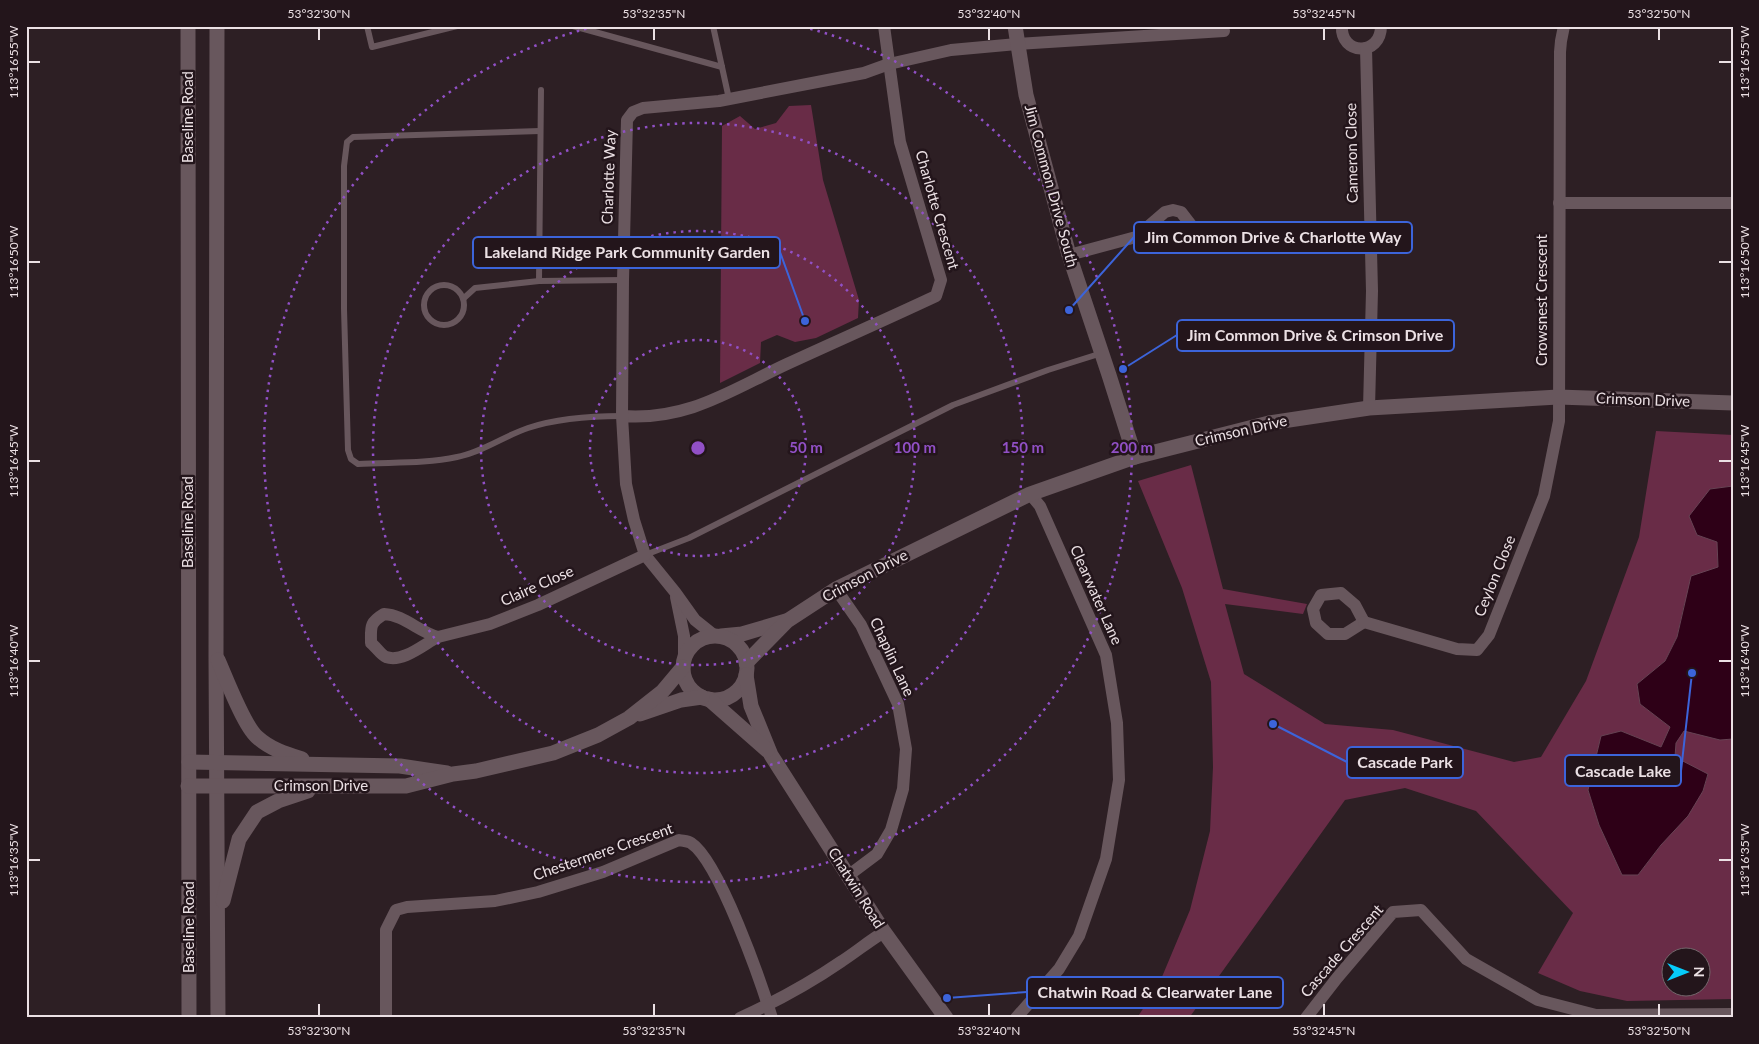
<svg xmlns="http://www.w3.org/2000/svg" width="1759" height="1044" font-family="Lato,sans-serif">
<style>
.green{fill:#692c47;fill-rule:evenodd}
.water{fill:#2e0017;stroke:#674354}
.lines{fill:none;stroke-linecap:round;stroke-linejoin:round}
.lane{stroke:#68575d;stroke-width:6}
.street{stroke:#68575d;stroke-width:12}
.secondary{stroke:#68575d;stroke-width:15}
.ticks{fill:none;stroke:#ebe0e4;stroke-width:2}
.ring{fill:none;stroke:#9150c6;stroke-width:2.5;stroke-dasharray:2.5 5}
.labels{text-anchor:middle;stroke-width:5;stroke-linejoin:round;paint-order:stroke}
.street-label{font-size:15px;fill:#ebe0e4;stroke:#23151b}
.centre{fill:#9150c6;stroke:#23151b;stroke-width:2.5}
.ring-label{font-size:15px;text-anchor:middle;font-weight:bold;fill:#9150c6;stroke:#23151b;stroke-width:5;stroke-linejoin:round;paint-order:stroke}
.leader{fill:none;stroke:#3c64da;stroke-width:2}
.callout-dot{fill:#3c64da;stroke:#23151b;stroke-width:2}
.callout{fill:#23151b;stroke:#3c64da;stroke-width:2}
.callout-label{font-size:16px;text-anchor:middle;font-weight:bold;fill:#ebe0e4}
.neatline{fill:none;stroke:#ebe0e4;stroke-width:2}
.ticks-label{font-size:12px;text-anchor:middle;fill:#ebe0e4}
</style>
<rect width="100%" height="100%" fill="#2d1f24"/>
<g class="green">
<path d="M 811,105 L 823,180 L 859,300 L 858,318 L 816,338 L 795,342 L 777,335 L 761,342 L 760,363 L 720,383 L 722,126 L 740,116 L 755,129 L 776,123 L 789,106 Z"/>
<path d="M 1656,431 L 1733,435 L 1733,486 L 1710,489 L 1697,535 L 1717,542 L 1718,567 L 1684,605 L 1677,637 L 1665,661 L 1637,684 L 1640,704 L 1670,727 L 1661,747 L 1621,731 L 1601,736 L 1588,790 L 1599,825 L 1622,875 L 1638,875 L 1703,791 L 1708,775 L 1675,757 L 1676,743 L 1684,730 L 1720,740 L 1733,739 L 1733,999 L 1627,1001 L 1580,991 L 1538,973 L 1573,913 L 1476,811 L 1405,788 L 1345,800 L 1189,1018 L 1137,1018 L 1159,984 L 1190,910 L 1210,831 L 1213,767 L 1211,682 L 1182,588 L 1138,481 L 1191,465 L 1223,589 L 1307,604 L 1303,614 L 1225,604 L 1244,674 L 1325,724 L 1393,730 L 1514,762 L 1541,757 L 1586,681 L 1639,537 ZM 1672,956 L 1702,956 L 1702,986 L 1672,986 Z"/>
</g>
<path class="water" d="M 1733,486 L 1733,739 L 1720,740 L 1684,731 L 1676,743 L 1675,757 L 1708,774 L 1703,791 L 1688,816 L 1661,845 L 1638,875 L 1622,875 L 1599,825 L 1588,790 L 1601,736 L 1621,731 L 1661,747 L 1670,727 L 1640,704 L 1637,684 L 1665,661 L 1677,637 L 1691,576 L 1718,567 L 1717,542 L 1697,535 L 1689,516 L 1710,489 Z"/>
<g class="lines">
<g class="lane">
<path d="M 367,26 L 372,47 L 457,26"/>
<path d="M 573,26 L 722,67"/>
<path d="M 713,26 L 729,99"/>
<path d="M 540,131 L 353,137 L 347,142 L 344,166 L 344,309 L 348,450 L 351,459 L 358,464 C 391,462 425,464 457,457 C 483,452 504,436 528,428 C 558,418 591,416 622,416"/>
<path d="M 539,281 L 541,90"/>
<circle cx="444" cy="305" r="20"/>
<path d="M 464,298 L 475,288 L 539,281 L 623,280"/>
<path d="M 645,555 L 689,538 L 953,405 L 1048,370 L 1102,353"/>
</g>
<g class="street">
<path d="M 1342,26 C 1340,55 1381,57 1381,26"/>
<path d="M 1366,48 L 1372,291 L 1369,408"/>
<path d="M 1559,203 L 1733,203"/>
<path d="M 1069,255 L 1136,237 L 1165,212 L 1173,210 L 1181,212 L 1191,225 L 1185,241 C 1169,250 1153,242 1136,237"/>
<path d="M 622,416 C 688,421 731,390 787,364 C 837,341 887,319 936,296 L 941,280 L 900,142 L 884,26"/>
<path d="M 836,589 L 861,625 L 898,704 L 906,749 L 903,789 L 891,830 L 877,854 L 849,875"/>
<path d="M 1341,593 L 1355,605 L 1364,622 L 1345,634 L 1328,634 L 1316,623 L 1313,609 L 1321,595 Z"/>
<path d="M 676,597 L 684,636 L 684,660"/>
<path d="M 384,614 C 404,615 419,632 438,637 C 424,644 403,663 386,657 C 381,655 376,647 371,643 C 371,627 369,623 384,614 Z"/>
<path d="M 1364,622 L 1457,649 L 1477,650 L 1489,635 L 1544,496 L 1559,421 L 1560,52 L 1561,41 L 1564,26"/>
<path d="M 715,636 L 695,620 L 675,592 L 645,555 L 634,520 L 626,484 L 622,416 L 623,280 L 627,120 L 633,112 L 643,108 L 719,101 L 864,73 L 889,64 L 951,50 L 1017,44 L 1224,31"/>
<path d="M 438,637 L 490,624 L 538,605 L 645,555"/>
<path d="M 386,1018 L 386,930 L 396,910 L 407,907 L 495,901 L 538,892 L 603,872 L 679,840 C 683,841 688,841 691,843 C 719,861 761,982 772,1018"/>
<path d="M 740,1018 C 775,1002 810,983 842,961 C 856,952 869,941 884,932"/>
<path d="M 1016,1018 L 1059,969 L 1079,936 L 1106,859 L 1119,780 L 1117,723 L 1106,655 L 1040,506 L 1030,494"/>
<path d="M 1306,1018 L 1337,978 L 1393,912 L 1421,910 L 1466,959 L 1538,1000 L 1596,1015 L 1733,1014"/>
</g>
<g class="secondary">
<path d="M 188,26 L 189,1018"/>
<path d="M 217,26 L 216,656 L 218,1018"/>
<path d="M 1015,26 L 1026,95 L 1069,255 L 1109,375 L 1135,457"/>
<path d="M 721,636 L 742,634 L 786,621"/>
<circle cx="715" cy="668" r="32"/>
<path d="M 218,660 C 226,678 244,726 257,737 C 270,749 286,754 302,759"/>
<path d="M 746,663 L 787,621 L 836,589 L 1030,494 L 1135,457 L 1269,423 L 1369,408 L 1558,397 L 1733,403"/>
<path d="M 746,675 L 751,706 L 771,755 L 884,932 L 946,1018"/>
<path d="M 709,699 L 767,750"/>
<path d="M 640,714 L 681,700 L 702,697"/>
<path d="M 189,762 L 400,766 L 447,773"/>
<path d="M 188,786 L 406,786 L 453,774 L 476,771 L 553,753 L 598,735 L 629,718 L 662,692 L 683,667"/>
<path d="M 223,901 L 239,839 L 257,812 L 278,801 L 308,791"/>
</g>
</g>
<path class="ticks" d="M 319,28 L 319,40M 654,28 L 654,40M 989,28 L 989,40M 1324,28 L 1324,40M 1659,28 L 1659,40M 28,62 L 40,62M 1719,62 L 1732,62M 28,262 L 40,262M 1719,262 L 1732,262M 28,461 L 40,461M 1719,461 L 1732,461M 28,661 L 40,661M 1719,661 L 1732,661M 28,860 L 40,860M 1719,860 L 1732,860M 319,1004 L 319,1016M 654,1004 L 654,1016M 989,1004 L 989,1016M 1324,1004 L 1324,1016M 1659,1004 L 1659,1016"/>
<g class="ring">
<circle cx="698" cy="448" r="108"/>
<circle cx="698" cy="448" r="217"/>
<circle cx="698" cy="448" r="325"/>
<path d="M803 27A434 434 0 1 1 593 27"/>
</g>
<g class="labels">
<g class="street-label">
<text transform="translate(188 117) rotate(-90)" y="5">Baseline Road</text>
<text transform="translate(1352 153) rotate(-91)" y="5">Cameron Close</text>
<text transform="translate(609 177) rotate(-88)" y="5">Charlotte Way</text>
<text transform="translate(1051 186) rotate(75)" y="5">Jim Common Drive South</text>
<text transform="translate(937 210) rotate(74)" y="5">Charlotte Crescent</text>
<text transform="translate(1542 300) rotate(-90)" y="5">Crowsnest Crescent</text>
<text transform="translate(1643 400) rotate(2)" y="5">Crimson Drive</text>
<text transform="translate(1241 431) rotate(-13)" y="5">Crimson Drive</text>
<text transform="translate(188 522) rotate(-90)" y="5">Baseline Road</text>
<text transform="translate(865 576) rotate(-28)" y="5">Crimson Drive</text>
<text transform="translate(1495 576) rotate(-68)" y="5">Ceylon Close</text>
<text transform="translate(537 586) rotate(-24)" y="5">Claire Close</text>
<text transform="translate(1096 595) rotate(66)" y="5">Clearwater Lane</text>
<text transform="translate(892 657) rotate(65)" y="5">Chaplin Lane</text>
<text x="321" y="791">Crimson Drive</text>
<text transform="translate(603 852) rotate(-19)" y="5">Chestermere Crescent</text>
<text transform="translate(856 888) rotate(58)" y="5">Chatwin Road</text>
<text transform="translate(189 927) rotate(-90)" y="5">Baseline Road</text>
<text transform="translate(1342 951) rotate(-49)" y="5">Cascade Crescent</text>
</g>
</g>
<circle cx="698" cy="448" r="8" class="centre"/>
<g class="ring-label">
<text x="806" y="453">50 m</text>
<text x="915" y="453">100 m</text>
<text x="1023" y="453">150 m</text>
<text x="1132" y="453">200 m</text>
</g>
<path class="leader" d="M1069 310L1134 237M805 321L780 252M1123 369L1177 335M1273 724L1347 762M1692 673L1681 771M947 998L1027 992"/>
<g class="callout-dot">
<circle cx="1069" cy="310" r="5"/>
<circle cx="805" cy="321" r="5"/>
<circle cx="1123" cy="369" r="5"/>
<circle cx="1273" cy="724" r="5"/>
<circle cx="1692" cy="673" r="5"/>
<circle cx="947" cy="998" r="5"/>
</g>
<g class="callout">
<rect x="1134" y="222" width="278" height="31" rx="5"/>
<rect x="473" y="237" width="307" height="31" rx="5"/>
<rect x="1177" y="320" width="277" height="31" rx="5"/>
<rect x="1347" y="747" width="116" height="31" rx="5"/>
<rect x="1565" y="755" width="116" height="31" rx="5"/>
<rect x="1027" y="977" width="256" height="31" rx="5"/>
</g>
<g class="callout-label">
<text x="1273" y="243">Jim Common Drive &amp; Charlotte Way</text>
<text x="627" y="258">Lakeland Ridge Park Community Garden</text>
<text x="1315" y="341">Jim Common Drive &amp; Crimson Drive</text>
<text x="1405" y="768">Cascade Park</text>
<text x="1623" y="777">Cascade Lake</text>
<text x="1155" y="998">Chatwin Road &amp; Clearwater Lane</text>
</g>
<rect width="1759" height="1044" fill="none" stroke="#23151b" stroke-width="55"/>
<g transform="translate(1686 972) rotate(90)"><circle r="24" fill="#23151b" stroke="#73666b"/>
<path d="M0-4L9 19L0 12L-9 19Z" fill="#06cbf9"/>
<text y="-8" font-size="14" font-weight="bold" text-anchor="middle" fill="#ebe0e4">N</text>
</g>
<rect x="28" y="28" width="1704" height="988" class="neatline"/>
<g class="ticks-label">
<text x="319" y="18">53°32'30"N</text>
<text x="654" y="18">53°32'35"N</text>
<text x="989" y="18">53°32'40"N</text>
<text x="1324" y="18">53°32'45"N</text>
<text x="1659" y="18">53°32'50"N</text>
<text transform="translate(1745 62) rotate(-90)" y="4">113°16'55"W</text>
<text transform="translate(14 62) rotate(-90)" y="4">113°16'55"W</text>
<text transform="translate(1745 262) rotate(-90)" y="4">113°16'50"W</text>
<text transform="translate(14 262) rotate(-90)" y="4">113°16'50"W</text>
<text transform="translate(1745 461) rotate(-90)" y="4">113°16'45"W</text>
<text transform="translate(14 461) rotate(-90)" y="4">113°16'45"W</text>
<text transform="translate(1745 661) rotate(-90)" y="4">113°16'40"W</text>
<text transform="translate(14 661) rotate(-90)" y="4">113°16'40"W</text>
<text transform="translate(14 860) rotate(-90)" y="4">113°16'35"W</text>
<text transform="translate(1745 860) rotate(-90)" y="4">113°16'35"W</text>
<text x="319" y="1035">53°32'30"N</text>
<text x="654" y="1035">53°32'35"N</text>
<text x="989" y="1035">53°32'40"N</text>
<text x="1324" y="1035">53°32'45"N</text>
<text x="1659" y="1035">53°32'50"N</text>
</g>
</svg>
